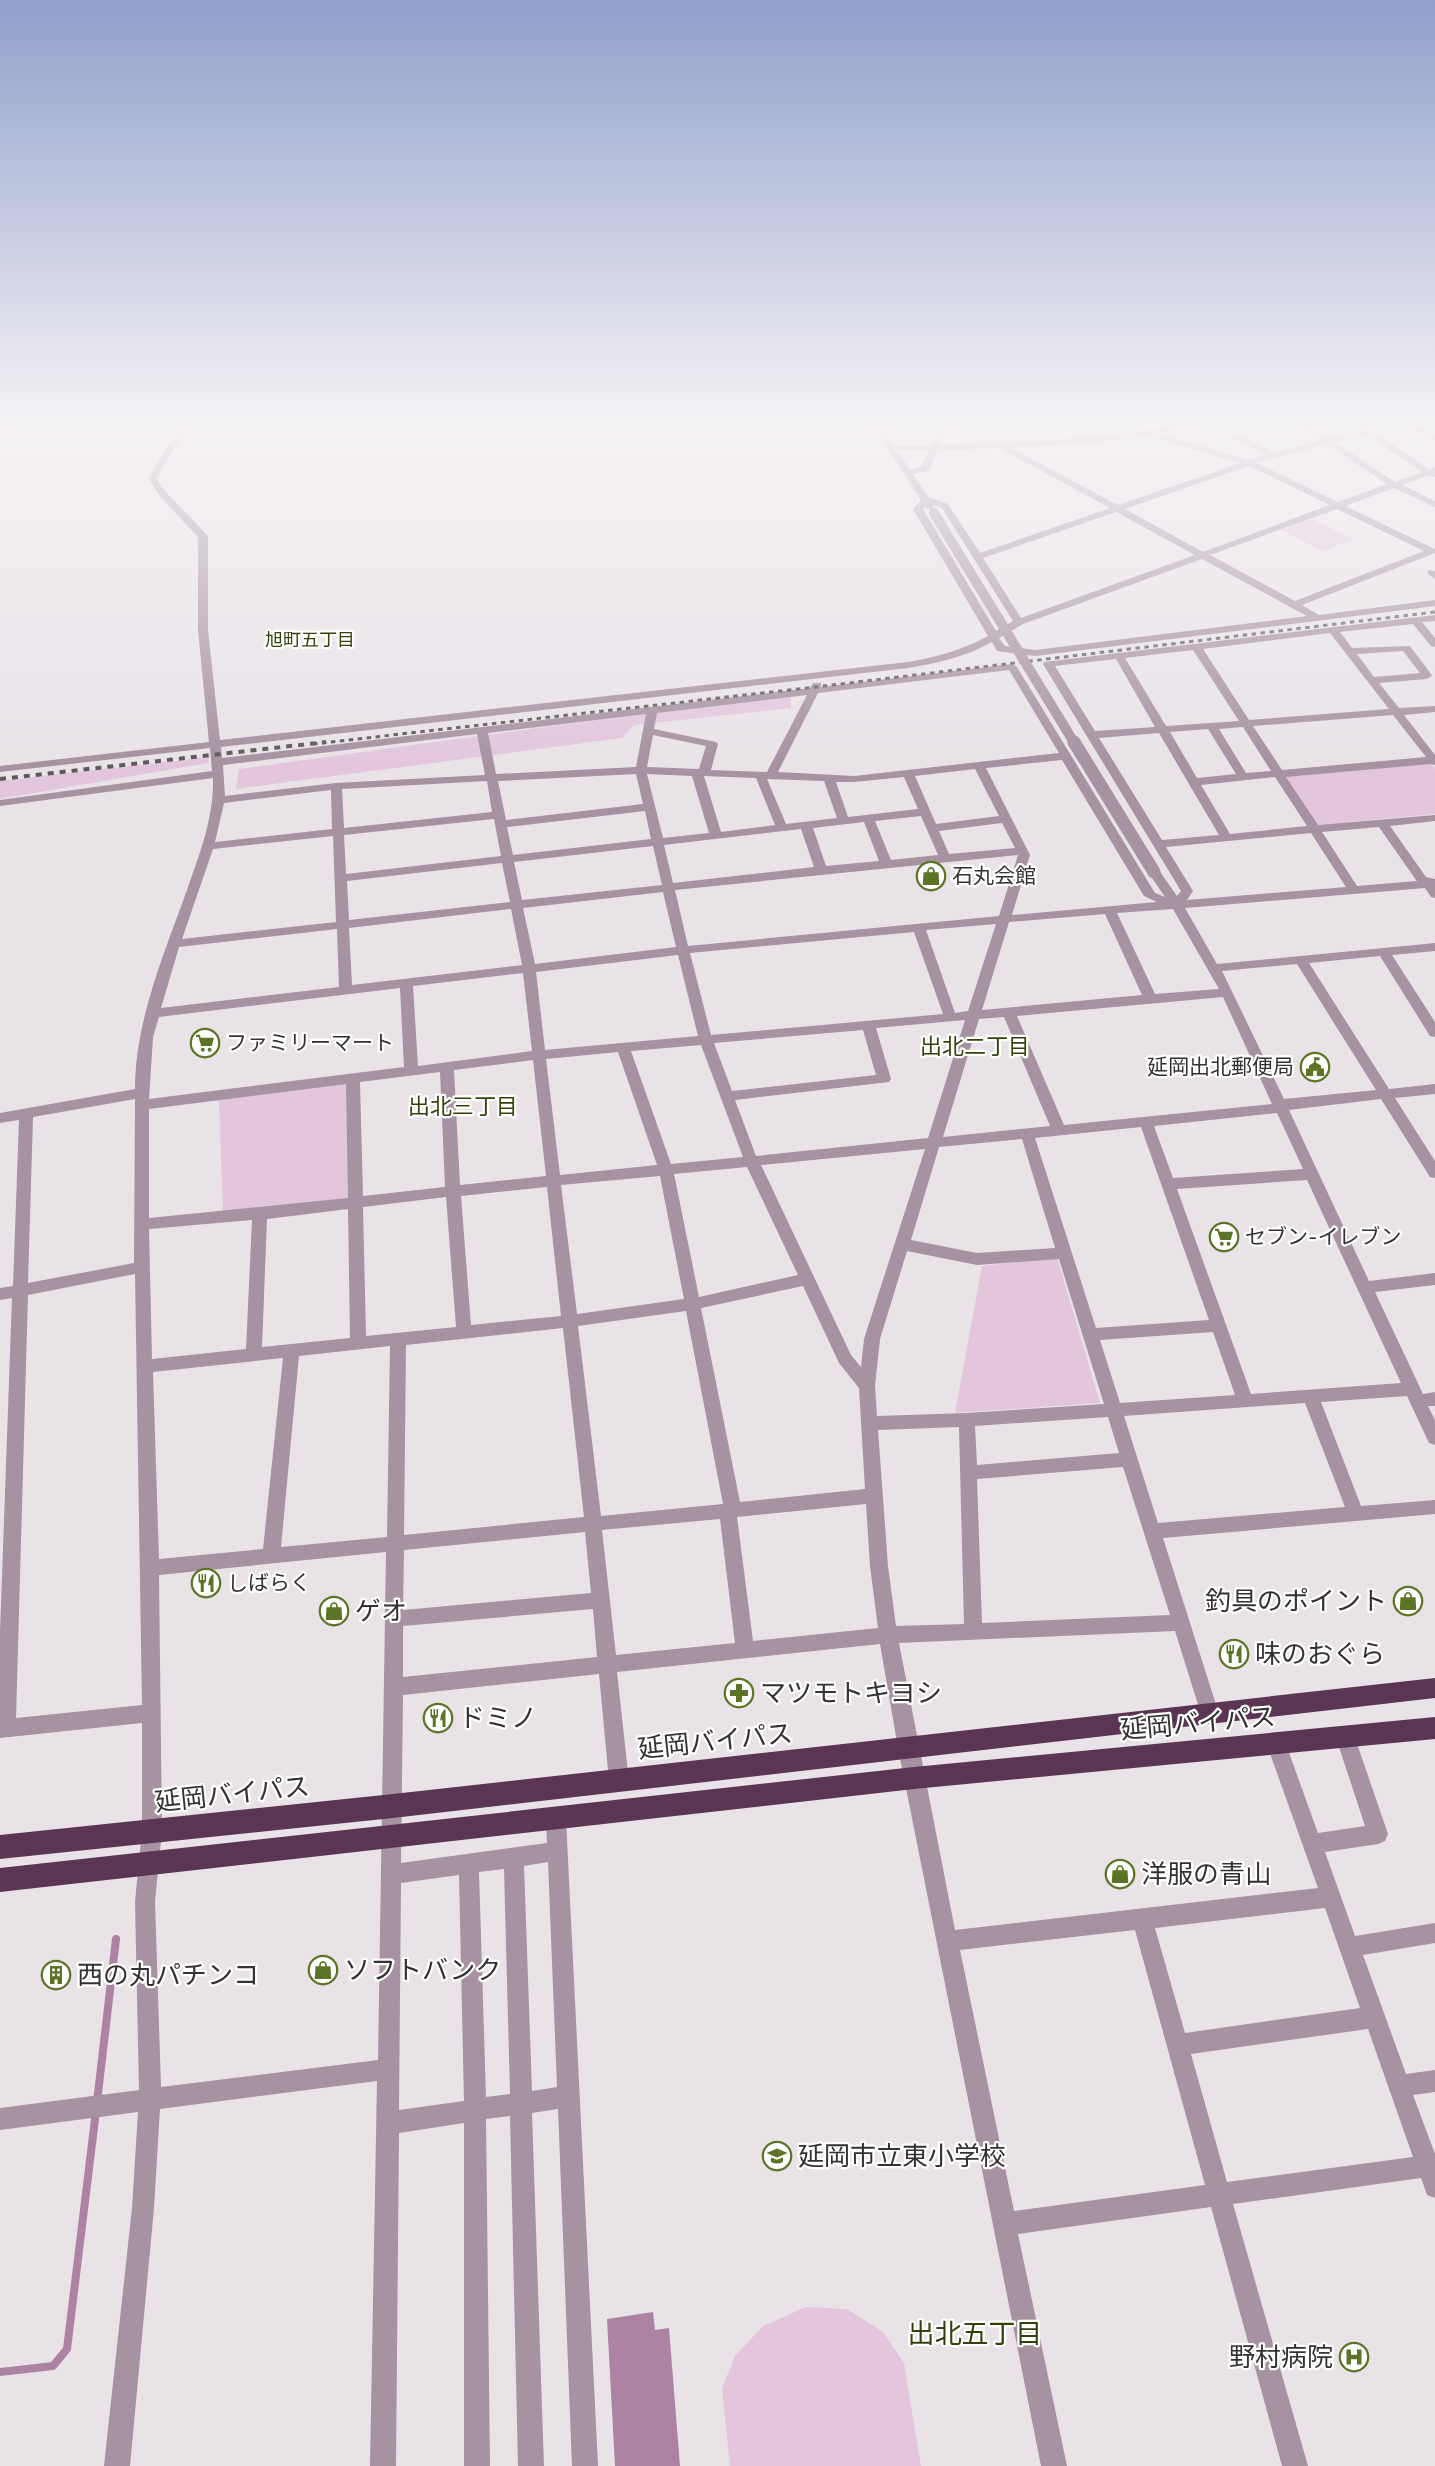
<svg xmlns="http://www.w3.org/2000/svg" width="1435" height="2466" font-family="'Space Grotesk','Noto Sans JP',sans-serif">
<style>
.green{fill:#e3c6dc}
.water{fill:#ad83a3}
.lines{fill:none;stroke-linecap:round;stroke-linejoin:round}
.stream{stroke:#ad83a3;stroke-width:8}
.minor{fill:#a692a1;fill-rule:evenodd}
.highway{fill:#5b3654;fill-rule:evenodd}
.rail-far1{stroke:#5d5a5c;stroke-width:3;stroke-dasharray:4.5 4.5;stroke-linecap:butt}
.rail{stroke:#5d5a5c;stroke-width:4;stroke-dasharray:6 6;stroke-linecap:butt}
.minor-bridge-far1{stroke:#a692a1;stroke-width:10}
.minor-bridge{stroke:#a692a1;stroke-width:13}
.labels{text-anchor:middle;stroke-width:4.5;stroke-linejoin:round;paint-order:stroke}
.far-neighbourhood-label{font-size:18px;fill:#32420a;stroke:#fff}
.poi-label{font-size:21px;fill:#333132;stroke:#fff;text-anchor:start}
.neighbourhood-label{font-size:22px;fill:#32420a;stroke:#fff}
.near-poi-label{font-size:26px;fill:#333132;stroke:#fff;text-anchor:start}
.near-street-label{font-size:26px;fill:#333132;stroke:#fff}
.near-neighbourhood-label{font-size:27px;fill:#32420a;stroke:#fff}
</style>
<rect width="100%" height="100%" fill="#e9e3e8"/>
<g class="green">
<path d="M 1311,519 L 1353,539 L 1323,551 L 1281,530 Z"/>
<path d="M 791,693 L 791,708 L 634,725 L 622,738 L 236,789 L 239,769 Z"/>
<path d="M 209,757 L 208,763 L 0,799 L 0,781 Z"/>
<path d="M 1431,763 L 1435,769 L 1435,814 L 1317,825 L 1285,776 Z"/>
<path d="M 348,1083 L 350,1199 L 223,1214 L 219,1099 Z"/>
<path d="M 1057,1257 L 1100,1403 L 955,1413 L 982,1266 Z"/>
<path d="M 806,2307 L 847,2309 L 883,2332 L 904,2363 L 921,2466 L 730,2466 L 722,2388 L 735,2356 L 763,2326 Z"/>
</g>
<path class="water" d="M 653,2312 L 655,2330 L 669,2328 L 680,2466 L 615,2466 L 607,2319 Z"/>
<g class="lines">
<g class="stream">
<path d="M 97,2102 L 116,1939"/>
<path d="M 0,2372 L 53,2366 L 67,2349 L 96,2111"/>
</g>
<g class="minor">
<path d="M 20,419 L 41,419 L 0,428 L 0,422 Z"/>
<path d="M 186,419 L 194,419 L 167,459 L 157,479 L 165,491 L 208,536 L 208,630 L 220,740 L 908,662 C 937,657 962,650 988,636 L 913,509 L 921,500 L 869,419 L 877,419 L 895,446 L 932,445 L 945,419 L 953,419 L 941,445 L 1099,437 L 1210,419 L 1227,419 L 1159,434 L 1249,460 L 1265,455 L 1231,438 L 1231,434 L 1237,434 L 1274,453 L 1320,440 L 1290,419 L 1300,419 L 1329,438 L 1362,431 L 1346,419 L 1356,419 L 1429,469 L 1435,467 L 1435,477 L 1427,476 L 1402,485 L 1435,501 L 1435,507 L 1394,488 L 1345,506 L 1435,549 L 1435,553 L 1302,605 L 1319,615 L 1435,600 L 1435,606 L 1035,656 L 997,651 L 992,642 C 965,657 938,663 908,668 L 221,747 L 222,758 L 810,688 L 813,683 L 821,683 L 821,687 L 1012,664 L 1017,667 L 1155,893 L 1165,897 L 1148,872 L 1154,868 L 1158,869 L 1177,896 L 1181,891 L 1043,664 L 1044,662 L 1435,615 L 1435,621 L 1422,622 L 1435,638 L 1435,647 L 1431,646 L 1413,624 L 1340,632 L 1352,648 L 1410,646 L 1431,674 L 1432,676 L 1427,679 L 1379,683 L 1399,708 L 1435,706 L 1435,712 L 1404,715 L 1435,755 L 1435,765 L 1431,764 L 1286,777 L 1318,825 L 1435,815 L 1435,821 L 1390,826 L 1426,877 L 1435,879 L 1435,898 L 1431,897 L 1425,888 L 1185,908 L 1217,964 L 1435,943 L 1435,951 L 1392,955 L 1435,1022 L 1435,1037 L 1430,1036 L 1380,956 L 1309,963 L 1389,1089 L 1435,1084 L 1435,1094 L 1395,1098 L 1435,1161 L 1435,1178 L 1430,1177 L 1381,1099 L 1289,1110 L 1369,1281 L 1435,1273 L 1435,1285 L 1375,1292 L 1423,1394 L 1435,1392 L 1435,1406 L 1428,1406 L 1435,1420 L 1435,1445 L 1429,1443 L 1407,1396 L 1321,1402 L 1361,1506 L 1435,1500 L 1435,1514 L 1163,1538 L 1219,1714 L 1217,1720 L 1210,1723 L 1203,1720 L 1201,1714 L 1175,1631 L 899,1643 L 955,1930 L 1318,1888 L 1267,1745 L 1270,1739 L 1277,1736 L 1284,1739 L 1318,1833 L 1365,1826 L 1336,1738 L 1339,1732 L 1346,1729 L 1353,1732 L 1388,1834 L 1385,1841 L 1378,1844 L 1325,1852 L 1355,1936 L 1435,1923 L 1435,1943 L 1363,1955 L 1406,2074 L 1435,2070 L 1435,2092 L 1413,2095 L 1435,2154 L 1435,2198 L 1427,2195 L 1421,2178 L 1233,2204 L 1308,2466 L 1282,2466 L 1211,2207 L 1018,2234 L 1067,2466 L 1041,2466 L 898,1748 L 880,1644 L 617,1672 L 629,1781 L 626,1788 L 619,1790 L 612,1788 L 609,1781 L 599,1674 L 403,1695 L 401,1863 L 547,1843 L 546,1819 L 549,1812 L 556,1809 L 563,1812 L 566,1819 L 598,2466 L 572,2466 L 558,2109 L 532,2113 L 544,2466 L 518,2466 L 510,2116 L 486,2119 L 490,2466 L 464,2466 L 464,2123 L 399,2133 L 396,2466 L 370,2466 L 377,2081 L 160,2109 L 154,2208 L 130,2466 L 104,2466 L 132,2208 L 138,2112 L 0,2130 L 0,2108 L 139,2090 L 135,1901 L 142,1831 L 142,1723 L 0,1738 L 0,1632 L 12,1298 L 0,1300 L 0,1288 L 13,1286 L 19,1120 L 0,1123 L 0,1113 L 135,1089 C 135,1021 164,954 187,890 C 200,853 214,817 213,778 L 0,806 L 0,800 L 212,771 L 210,748 L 0,772 L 0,766 L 209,742 L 198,630 L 198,537 L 159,495 L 149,479 L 159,459 ZM 1367,435 L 1422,472 L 1395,482 L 1335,442 ZM 1149,436 L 1240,463 L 1118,505 L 1011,448 L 1099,442 ZM 1326,444 L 1387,484 L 1338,502 L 1257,463 ZM 999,448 L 1110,508 L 980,553 L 948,504 L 928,497 L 913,474 L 928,471 L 938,450 ZM 930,450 L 921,467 L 910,470 L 898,451 ZM 1249,466 L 1330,505 L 1203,552 L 1125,509 ZM 933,505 L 942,508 L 1013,621 L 996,631 L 923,509 L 925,506 L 927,509 L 933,509 ZM 1337,509 L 1424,551 L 1295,601 L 1210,555 ZM 1116,512 L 1195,555 L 1021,618 L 983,558 ZM 1202,559 L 1307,616 L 1035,650 L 1005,646 L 999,638 L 1023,624 ZM 1330,633 L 1389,709 L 1249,720 L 1203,649 ZM 1193,650 L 1239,721 L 1166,726 L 1125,658 ZM 1403,651 L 1420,673 L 1374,677 L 1357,654 ZM 1116,659 L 1155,727 L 1095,731 L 1055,666 ZM 1009,670 L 1059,753 L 854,776 L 778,772 L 818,693 ZM 807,695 L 767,772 L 711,770 L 718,744 L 716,742 L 654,729 L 657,713 ZM 646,714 L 636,767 L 496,774 L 488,733 ZM 1393,715 L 1426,757 L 1282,770 L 1253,726 ZM 1243,727 L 1271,771 L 1246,773 L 1219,729 ZM 1208,729 L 1236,774 L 1197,778 L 1170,732 ZM 1159,733 L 1219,835 L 1162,840 L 1099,738 ZM 477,734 L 485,775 L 336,783 L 225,796 L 223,765 ZM 653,735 L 706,746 L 699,769 L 647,767 ZM 1062,760 L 1144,896 L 1157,902 L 1012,915 L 1030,855 L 986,768 ZM 975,769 L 999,816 L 936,824 L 915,776 ZM 636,774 L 643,804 L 506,820 L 498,781 ZM 647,774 L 692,776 L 709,833 L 663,838 ZM 704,776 L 756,778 L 775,825 L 721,832 ZM 904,777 L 918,809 L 848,817 L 836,782 L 854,782 ZM 1275,777 L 1307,826 L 1230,834 L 1201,785 ZM 767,779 L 824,781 L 837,818 L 786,824 ZM 487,781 L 492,812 L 344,828 L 342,789 ZM 331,790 L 332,829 L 215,842 L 224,803 ZM 645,811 L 651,839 L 513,855 L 507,827 ZM 921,816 L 938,855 L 891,860 L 875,821 ZM 494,819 L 501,856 L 346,874 L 344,835 ZM 864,822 L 879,861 L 826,866 L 813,828 ZM 1002,823 L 1015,848 L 949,854 L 939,831 ZM 1379,827 L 1416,880 L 1417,881 L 1357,886 L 1322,832 ZM 801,829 L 814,867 L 673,883 L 664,845 ZM 1311,833 L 1346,887 L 1187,900 L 1193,891 L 1166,847 ZM 333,836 L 336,922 L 182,939 L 213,849 ZM 653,846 L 662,885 L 522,900 L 514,862 ZM 1018,855 L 999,916 L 688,946 L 675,890 ZM 502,863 L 510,902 L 349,920 L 347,881 ZM 663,892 L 676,947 L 535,964 L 523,908 ZM 511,909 L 522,965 L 352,985 L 349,928 ZM 1173,909 L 1219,989 L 1155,994 L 1117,913 ZM 1105,914 L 1142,995 L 982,1010 L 1009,922 ZM 996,924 L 968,1011 L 955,1013 L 926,930 ZM 337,929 L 339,987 L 161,1008 L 179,947 ZM 914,932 L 943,1014 L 711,1035 L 690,953 ZM 678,955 L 698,1036 L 545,1050 L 536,972 ZM 1297,964 L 1376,1090 L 1284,1099 L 1222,971 ZM 523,973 L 532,1051 L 418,1066 L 413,986 ZM 400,988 L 404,1067 L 149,1099 L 153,1037 L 159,1017 ZM 1223,997 L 1272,1104 L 1064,1125 L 1017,1016 ZM 1004,1017 L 1050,1126 L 943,1137 L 979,1019 ZM 965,1020 L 928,1138 L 756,1156 L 735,1100 L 889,1082 L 891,1079 L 876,1028 ZM 863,1030 L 876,1075 L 732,1091 L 714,1043 ZM 701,1045 L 743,1157 L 671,1164 L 631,1051 ZM 618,1052 L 657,1165 L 560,1175 L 546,1059 ZM 533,1060 L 546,1176 L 460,1185 L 454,1070 ZM 440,1072 L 445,1187 L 363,1196 L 360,1082 ZM 346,1084 L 348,1198 L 149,1218 L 149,1109 ZM 135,1099 L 134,1263 L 28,1283 L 33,1117 ZM 1277,1113 L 1303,1169 L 1173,1178 L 1154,1126 ZM 1141,1127 L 1209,1320 L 1096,1328 L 1035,1138 ZM 1022,1139 L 1055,1248 L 977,1253 L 911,1240 L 939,1147 ZM 925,1149 L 864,1339 L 861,1367 L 851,1355 L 761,1165 ZM 747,1167 L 798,1275 L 699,1297 L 674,1174 ZM 660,1176 L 684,1299 L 577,1314 L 561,1185 ZM 1307,1180 L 1401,1383 L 1251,1394 L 1177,1189 ZM 547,1187 L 561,1316 L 471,1325 L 461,1196 ZM 446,1197 L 456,1327 L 366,1336 L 363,1207 ZM 348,1209 L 350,1338 L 262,1347 L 267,1219 ZM 252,1220 L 246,1349 L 152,1359 L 149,1229 ZM 907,1251 L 977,1265 L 1059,1259 L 1104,1404 L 967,1413 L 877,1416 L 875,1386 L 880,1339 ZM 135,1274 L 142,1705 L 16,1718 L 28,1295 ZM 803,1286 L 839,1363 L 859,1388 L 865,1489 L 740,1502 L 701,1308 ZM 686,1311 L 723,1504 L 601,1516 L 578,1326 ZM 563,1328 L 584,1517 L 404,1535 L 406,1345 ZM 1213,1332 L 1235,1395 L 1120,1403 L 1100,1340 ZM 390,1346 L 387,1537 L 281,1547 L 299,1356 ZM 283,1358 L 263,1549 L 159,1559 L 153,1372 ZM 1305,1403 L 1345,1507 L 1158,1523 L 1124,1416 ZM 1108,1417 L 1119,1453 L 977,1465 L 975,1426 ZM 959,1427 L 964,1624 L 896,1626 L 888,1566 L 878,1430 ZM 1123,1467 L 1170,1615 L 982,1623 L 977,1479 ZM 866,1504 L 870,1566 L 878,1628 L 753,1641 L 737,1517 ZM 720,1519 L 735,1643 L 616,1655 L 602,1530 ZM 585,1532 L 591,1593 L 403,1610 L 404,1550 ZM 386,1552 L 378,2060 L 161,2087 L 155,1901 L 162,1831 L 159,1575 ZM 593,1609 L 597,1657 L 403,1677 L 403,1626 ZM 548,1862 L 557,2087 L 532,2091 L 524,1866 ZM 504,1869 L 510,2094 L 486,2097 L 479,1872 ZM 459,1875 L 464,2101 L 399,2110 L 401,1883 ZM 1325,1908 L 1360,2008 L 1185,2033 L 1155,1928 ZM 1135,1930 L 1205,2185 L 1014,2211 L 960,1950 ZM 1368,2029 L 1413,2157 L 1227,2182 L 1191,2054 Z"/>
<path d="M 1393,419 L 1404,419 L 1435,435 L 1435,441 Z"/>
<path d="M 1428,570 L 1435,571 L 1435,579 L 1428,574 Z"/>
</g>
<g class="highway">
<path d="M 1435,1678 L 1435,1698 L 393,1818 L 0,1859 L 0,1835 L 393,1794 Z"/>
<path d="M 1435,1717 L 1435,1739 L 914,1789 L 0,1892 L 0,1868 L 914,1767 Z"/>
</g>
<path class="rail-far1" d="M 313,744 L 824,686 L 1435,612"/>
<path class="rail" d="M 0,779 L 326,742"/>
<path class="minor-bridge-far1" d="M 934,513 L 1075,744"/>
<path class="minor-bridge" d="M 1074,742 L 1154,872"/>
</g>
<linearGradient id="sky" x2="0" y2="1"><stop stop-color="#90a0cc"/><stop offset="0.55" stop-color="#f5f2f5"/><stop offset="1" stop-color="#f5f2f5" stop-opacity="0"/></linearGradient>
<rect width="1435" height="764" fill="url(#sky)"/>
<defs>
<g id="shop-ring" transform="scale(1.5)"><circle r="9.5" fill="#fff" stroke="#5d7426" stroke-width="1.5"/><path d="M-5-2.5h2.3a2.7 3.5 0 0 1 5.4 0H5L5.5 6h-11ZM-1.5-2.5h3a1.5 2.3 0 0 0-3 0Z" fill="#5d7426"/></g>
<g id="supermarket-ring" transform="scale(1.5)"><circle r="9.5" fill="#fff" stroke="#5d7426" stroke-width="1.5"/><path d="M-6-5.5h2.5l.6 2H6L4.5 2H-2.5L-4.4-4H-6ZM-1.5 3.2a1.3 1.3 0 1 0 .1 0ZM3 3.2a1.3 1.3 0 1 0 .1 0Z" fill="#5d7426"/></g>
<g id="civic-ring" transform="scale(1.5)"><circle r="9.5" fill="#fff" stroke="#5d7426" stroke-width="1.5"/><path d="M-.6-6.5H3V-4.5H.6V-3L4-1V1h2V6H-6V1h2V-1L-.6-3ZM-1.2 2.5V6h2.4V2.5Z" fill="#5d7426"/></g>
<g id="restaurant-ring" transform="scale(1.5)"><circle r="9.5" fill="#fff" stroke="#5d7426" stroke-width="1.5"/><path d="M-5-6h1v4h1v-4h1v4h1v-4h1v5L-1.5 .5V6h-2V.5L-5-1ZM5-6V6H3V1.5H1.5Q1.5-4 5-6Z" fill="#5d7426"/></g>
<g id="pharmacy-ring" transform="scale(1.5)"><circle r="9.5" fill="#fff" stroke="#5d7426" stroke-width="1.5"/><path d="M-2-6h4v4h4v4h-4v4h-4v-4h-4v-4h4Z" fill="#5d7426"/></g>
<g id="building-ring" transform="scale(1.5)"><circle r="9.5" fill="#fff" stroke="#5d7426" stroke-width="1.5"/><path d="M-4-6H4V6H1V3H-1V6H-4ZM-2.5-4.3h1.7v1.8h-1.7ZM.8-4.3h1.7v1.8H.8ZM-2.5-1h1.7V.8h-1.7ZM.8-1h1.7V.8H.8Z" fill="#5d7426"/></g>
<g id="school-ring" transform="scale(1.5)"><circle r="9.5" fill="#fff" stroke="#5d7426" stroke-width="1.5"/><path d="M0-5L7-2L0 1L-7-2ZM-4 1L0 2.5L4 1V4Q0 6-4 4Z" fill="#5d7426"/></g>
<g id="hospital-ring" transform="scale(1.5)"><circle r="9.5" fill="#fff" stroke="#5d7426" stroke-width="1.5"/><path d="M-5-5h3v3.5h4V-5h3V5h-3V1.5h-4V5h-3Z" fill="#5d7426"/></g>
</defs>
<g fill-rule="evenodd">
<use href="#shop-ring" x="931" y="876"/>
<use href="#supermarket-ring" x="205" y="1043"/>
<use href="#civic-ring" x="1315" y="1067"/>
<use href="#supermarket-ring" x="1224" y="1237"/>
<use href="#restaurant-ring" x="206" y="1583"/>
<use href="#shop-ring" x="1408" y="1601"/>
<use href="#shop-ring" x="334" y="1611"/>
<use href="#restaurant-ring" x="1234" y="1654"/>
<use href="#pharmacy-ring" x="739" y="1693"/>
<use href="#restaurant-ring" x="438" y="1718"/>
<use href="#shop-ring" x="1120" y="1874"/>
<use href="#shop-ring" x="323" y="1970"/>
<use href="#building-ring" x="56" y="1975"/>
<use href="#school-ring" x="777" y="2156"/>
<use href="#hospital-ring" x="1354" y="2357"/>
</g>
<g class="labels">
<g class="far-neighbourhood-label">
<text x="310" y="646">旭町五丁目</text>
</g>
<g class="poi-label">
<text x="952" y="883">石丸会館</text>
<text x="226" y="1050">ファミリーマート</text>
<text x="1294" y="1074" text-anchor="end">延岡出北郵便局</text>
<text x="1245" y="1244">セブン-イレブン</text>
<text x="227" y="1590">しばらく</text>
</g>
<g class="neighbourhood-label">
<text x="975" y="1054">出北二丁目</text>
<text x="463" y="1114">出北三丁目</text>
</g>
<g class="near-poi-label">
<text x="1387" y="1610" text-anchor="end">釣具のポイント</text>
<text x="355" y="1620">ゲオ</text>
<text x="1255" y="1663">味のおぐら</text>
<text x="760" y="1702">マツモトキヨシ</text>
<text x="459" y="1727">ドミノ</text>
<text x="1141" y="1883">洋服の青山</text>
<text x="344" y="1979">ソフトバンク</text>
<text x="77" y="1984">西の丸パチンコ</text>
<text x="798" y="2165">延岡市立東小学校</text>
<text x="1333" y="2366" text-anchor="end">野村病院</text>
</g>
<g class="near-street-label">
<text transform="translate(1198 1723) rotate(-5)" y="9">延岡バイパス</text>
<text transform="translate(715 1741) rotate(-6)" y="9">延岡バイパス</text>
<text transform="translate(232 1794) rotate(-6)" y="9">延岡バイパス</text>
</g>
<g class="near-neighbourhood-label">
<text x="975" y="2343">出北五丁目</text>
</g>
</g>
</svg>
